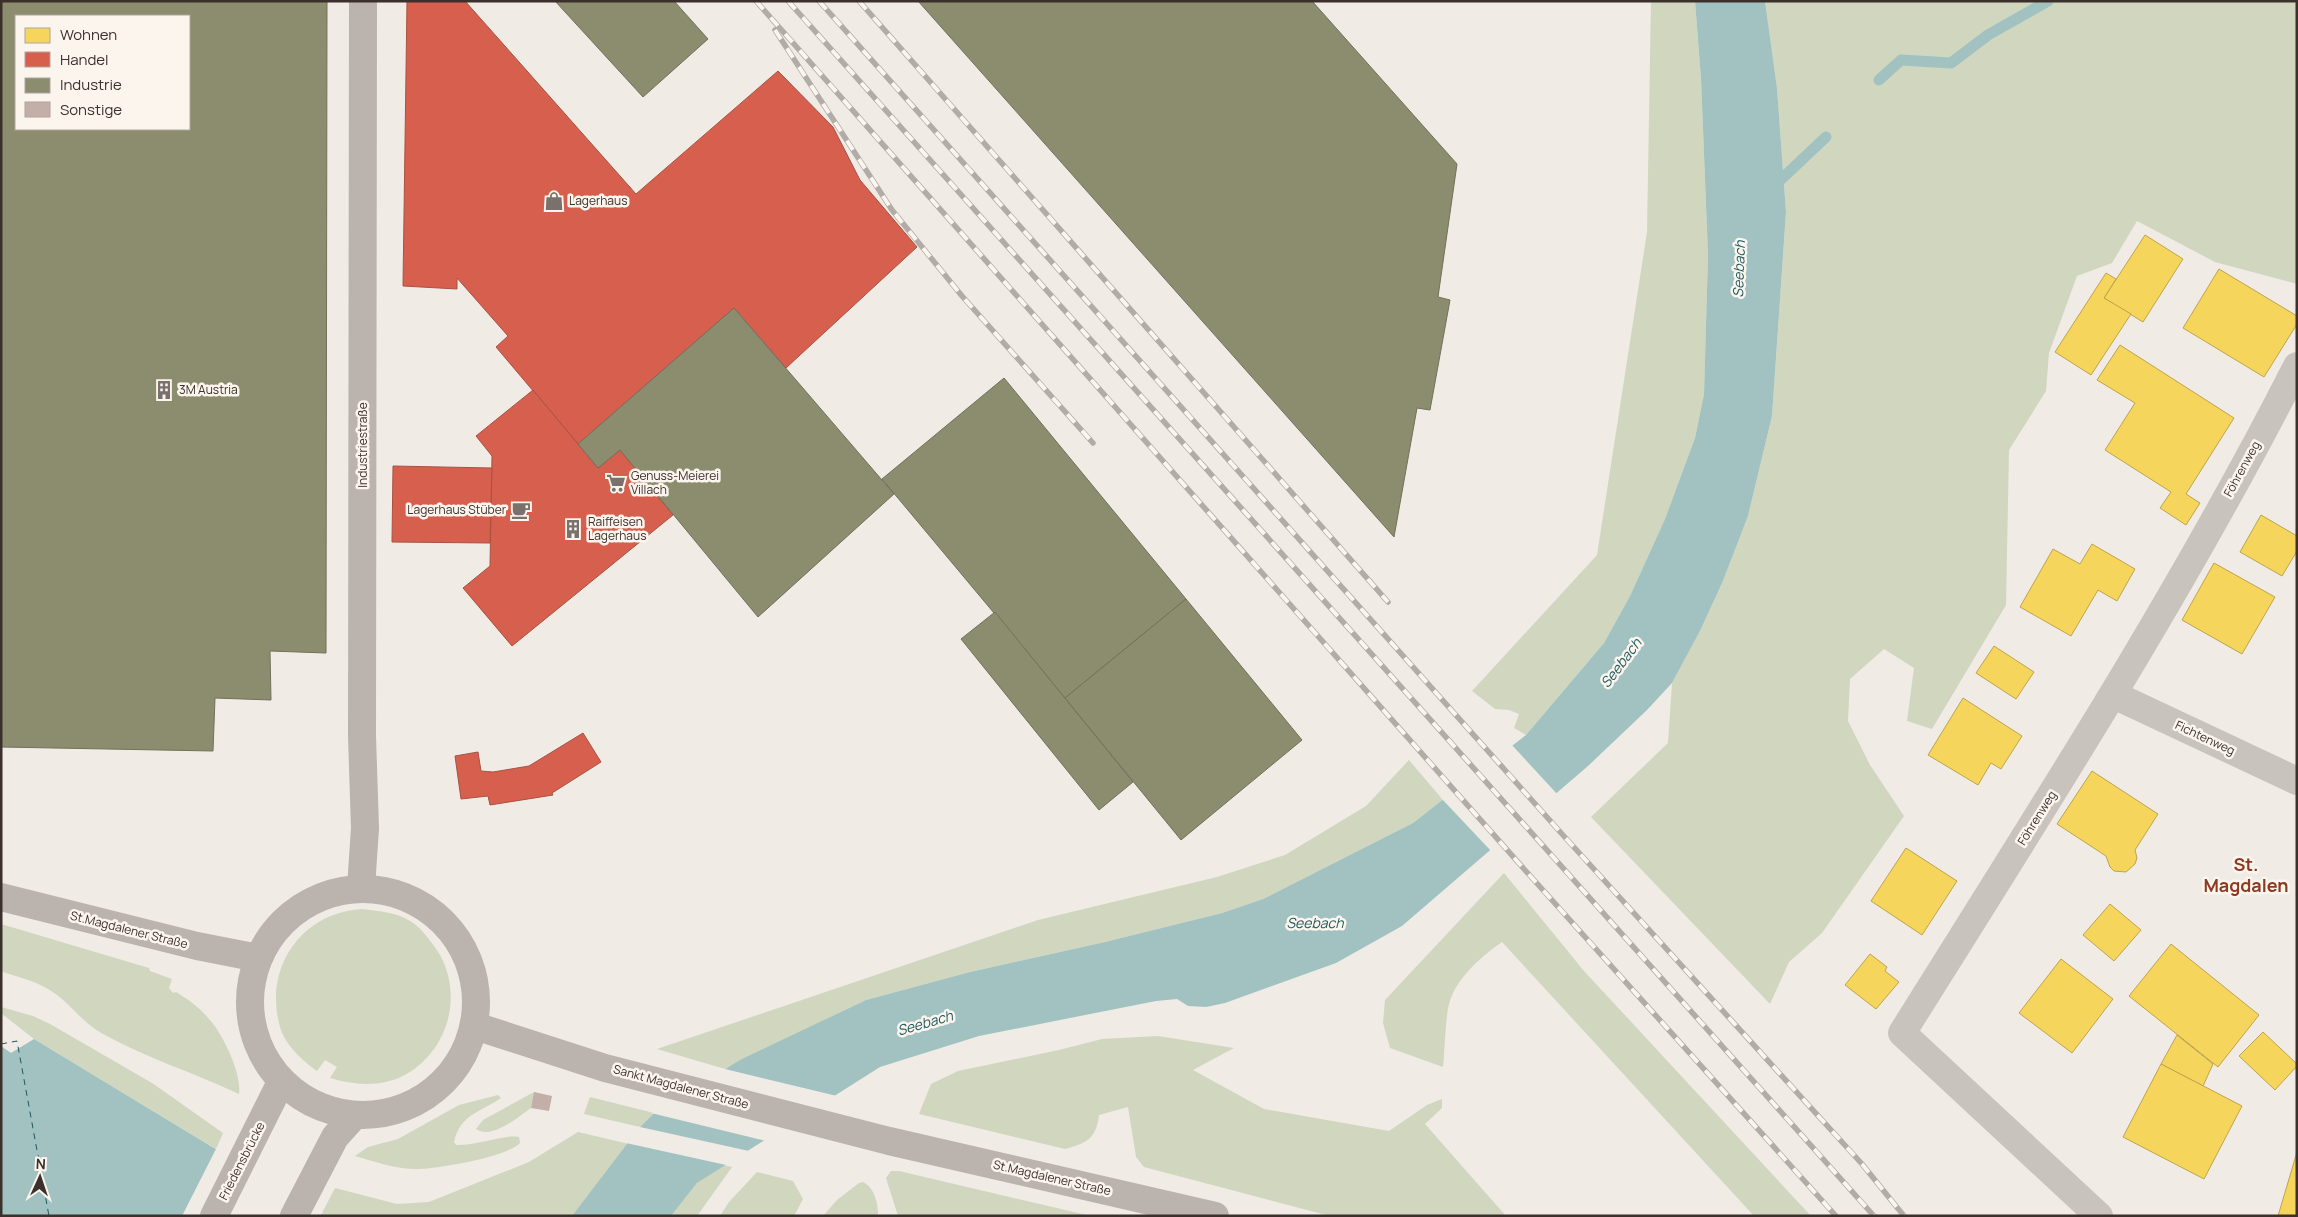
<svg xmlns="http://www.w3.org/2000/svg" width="2298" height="1217" font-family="Manrope,sans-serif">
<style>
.green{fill:#d1d6bf}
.water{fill:#a1c2c1}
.pier{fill:#f0ebe5}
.homes{fill:#f6d55c;stroke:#bea44d}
.shops{fill:#d6604d;stroke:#a85243}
.industry{fill:#8c8c6e;stroke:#74705a;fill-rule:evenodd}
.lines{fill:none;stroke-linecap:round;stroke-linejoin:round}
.stream{stroke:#a1c2c1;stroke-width:11}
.ferry{stroke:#1f5a5e;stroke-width:1;stroke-dasharray:6 5;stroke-linecap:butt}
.building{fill:#c3afa7}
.street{stroke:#c9c3be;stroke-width:28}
.secondary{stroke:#bab3ae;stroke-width:28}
.rail-casing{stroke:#b1aca8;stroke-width:5.5}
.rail{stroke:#fbf5ee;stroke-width:4;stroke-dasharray:11;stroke-linecap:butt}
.labels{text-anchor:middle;stroke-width:5;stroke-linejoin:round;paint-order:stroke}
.poi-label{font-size:12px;fill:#3b302b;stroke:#fbf5ee;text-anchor:start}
.street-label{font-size:12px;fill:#3b302b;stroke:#fbf5ee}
.water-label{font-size:14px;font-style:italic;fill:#1f5a5e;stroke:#fbf5ee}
.district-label{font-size:18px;font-weight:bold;fill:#8c3b22;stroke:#fbf5ee}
</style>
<rect width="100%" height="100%" fill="#f0ebe5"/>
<g class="green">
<path d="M 1651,1 L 1695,1 L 1701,79 L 1708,255 L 1704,394 L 1695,438 L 1665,519 L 1630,596 L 1604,643 L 1526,735 L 1514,728 L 1519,714 L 1509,710 L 1495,709 L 1472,691 L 1597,555 L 1647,232 Z"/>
<path d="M 1765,1 L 2297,1 L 2297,284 L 2215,262 L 2137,221 L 2112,263 L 2077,276 L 2049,353 L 2046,391 L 2009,450 L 2006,605 L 1932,729 L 1907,721 L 1914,668 L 1884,649 L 1850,679 L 1848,721 L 1870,765 L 1904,816 L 1822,933 L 1789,962 L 1770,1004 L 1591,817 L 1668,743 L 1672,683 L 1700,631 L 1723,581 L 1748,516 L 1772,416 L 1786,212 L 1777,88 Z"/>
<path d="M 1409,760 L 1443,800 L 1413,823 L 1263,899 L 1222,913 L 1105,942 L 970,972 L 866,1000 L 725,1069 L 657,1049 L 1038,920 L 1217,877 L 1285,855 L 1366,806 Z"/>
<path d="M 1504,873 L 1584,971 L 1811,1216 L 1754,1216 L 1502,942 C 1483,955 1459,976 1451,998 C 1445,1011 1445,1051 1443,1067 L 1390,1048 L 1383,1023 L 1385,1000 Z"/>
<path d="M 362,909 C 377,911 396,912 410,921 C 419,926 425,934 431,942 C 467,985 452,1052 401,1077 C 379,1087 353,1085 330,1078 L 337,1067 L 325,1060 L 317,1071 C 304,1062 290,1049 283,1035 C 278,1024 276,1010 276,998 C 277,949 313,912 362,909 Z"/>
<path d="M 1,924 L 149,968 L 150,971 L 172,979 L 169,988 L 173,993 L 176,992 C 189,1000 200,1008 209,1019 C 223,1034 242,1074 239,1094 C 195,1073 146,1058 103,1034 C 81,1022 69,1001 48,989 C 34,980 16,977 1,971 Z"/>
<path d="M 1,1007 L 33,1016 L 50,1024 L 152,1083 L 223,1133 L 216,1149 L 34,1039 L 1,1013 Z"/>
<path d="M 1158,1036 L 1234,1048 L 1193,1070 L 1264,1109 L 1389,1131 L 1427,1105 L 1442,1099 L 1442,1108 L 1425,1124 L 1506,1216 L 1330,1216 L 1144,1167 L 1136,1157 L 1128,1107 L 1099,1115 C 1096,1139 1087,1143 1065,1149 L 919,1114 L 931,1084 L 958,1071 L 1059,1050 L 1102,1039 Z"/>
<path d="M 534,1092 L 531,1108 C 518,1117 492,1140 476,1129 L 483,1120 Z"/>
<path d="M 498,1095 L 501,1098 C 481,1112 460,1114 454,1142 L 456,1145 C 475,1146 505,1134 519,1137 L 520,1143 C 507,1157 440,1168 420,1169 C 398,1170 376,1162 355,1156 L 368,1147 L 398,1139 L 459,1105 Z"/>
<path d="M 590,1097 L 654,1113 L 640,1127 L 584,1114 Z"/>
<path d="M 578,1132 L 629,1144 L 572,1216 L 327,1216 L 322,1213 L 335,1188 L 397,1204 L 429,1202 L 529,1162 Z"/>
<path d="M 723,1165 L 732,1167 L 697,1216 L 671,1216 L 697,1183 Z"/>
<path d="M 891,1171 L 899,1171 L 1091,1216 L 898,1216 L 886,1178 Z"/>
<path d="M 757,1172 L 793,1181 L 803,1199 L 794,1216 L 720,1216 L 729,1202 Z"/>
<path d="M 863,1182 C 875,1188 878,1204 878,1216 L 823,1216 L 837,1200 L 859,1183 Z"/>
</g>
<g class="water">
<path d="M 1695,1 L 1765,1 L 1777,88 L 1786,212 L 1772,416 L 1748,516 L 1723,581 L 1700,631 L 1672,683 L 1647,710 L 1588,766 L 1402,926 L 1336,963 L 1225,1003 L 1206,1007 L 1188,1006 L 1177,999 L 1156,1001 L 979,1036 L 880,1067 L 697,1183 L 671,1216 L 572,1216 L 640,1127 L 654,1113 L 740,1060 L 866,1000 L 970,972 L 1105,942 L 1222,913 L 1263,899 L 1413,823 L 1526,735 L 1604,643 L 1630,596 L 1665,519 L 1695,438 L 1704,394 L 1708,255 L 1701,79 Z"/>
<path d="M 34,1039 L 326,1216 L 1,1216 L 1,1046 L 11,1053 Z"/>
</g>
<g class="pier">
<path d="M 1511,744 L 1558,795 L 1492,852 L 1441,798 Z"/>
<path d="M 721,1068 L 837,1096 L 766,1141 L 651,1113 Z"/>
<path d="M 638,1126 L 640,1127 L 749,1151 L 726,1165 L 626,1143 Z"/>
<path d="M 217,1147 L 323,1211 L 321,1216 L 182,1216 Z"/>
</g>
<g class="homes">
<path d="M 2145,235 L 2183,259 L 2143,322 L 2104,298 Z"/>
<path d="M 2219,269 L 2297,316 L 2297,324 L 2264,377 L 2183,328 Z"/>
<path d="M 2106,273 L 2116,279 L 2104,298 L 2131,314 L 2091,375 L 2055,352 Z"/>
<path d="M 2120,345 L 2234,418 L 2186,494 L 2200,503 L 2186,525 L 2160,508 L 2171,492 L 2105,450 L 2135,403 L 2097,380 Z"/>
<path d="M 2261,515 L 2297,536 L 2297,551 L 2282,576 L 2240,552 Z"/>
<path d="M 2092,544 L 2135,569 L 2117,601 L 2098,590 L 2071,636 L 2020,607 L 2053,549 L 2080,564 Z"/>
<path d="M 2214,563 L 2275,597 L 2242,654 L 2182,620 Z"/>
<path d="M 1994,646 L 2034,672 L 2016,699 L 1976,673 Z"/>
<path d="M 1963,698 L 2022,736 L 2001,769 L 1991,763 L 1978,785 L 1928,755 Z"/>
<path d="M 2092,771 L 2158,814 L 2135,850 L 2137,858 L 2135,864 L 2126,872 L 2114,871 L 2110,867 L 2106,856 L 2057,824 Z"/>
<path d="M 1906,848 L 1957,881 L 1922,935 L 1871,901 Z"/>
<path d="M 2110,904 L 2141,930 L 2114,961 L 2083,935 Z"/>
<path d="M 2171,944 L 2259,1015 L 2218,1067 L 2129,996 Z"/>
<path d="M 1870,954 L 1887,967 L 1885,971 L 1899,982 L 1876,1009 L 1845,985 Z"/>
<path d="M 2061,959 L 2113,999 L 2072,1053 L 2019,1013 Z"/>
<path d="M 2263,1032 L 2297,1064 L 2297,1066 L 2275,1090 L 2239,1056 Z"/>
<path d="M 2177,1035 L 2213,1064 L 2203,1086 L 2161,1064 Z"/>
<path d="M 2161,1064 L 2242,1106 L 2204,1179 L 2123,1137 Z"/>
<path d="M 2297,1152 L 2297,1216 L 2278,1216 Z"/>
</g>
<g class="shops">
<path d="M 407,1 L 465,1 L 636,194 L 778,71 L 833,127 L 860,180 L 917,247 L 786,368 L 734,308 L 578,444 L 496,347 L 508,336 L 457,278 L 457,289 L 403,286 Z"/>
<path d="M 533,390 L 598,468 L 620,450 L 673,515 L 512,646 L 463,588 L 490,566 L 492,456 L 476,436 Z"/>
<path d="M 393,466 L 492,468 L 490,543 L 392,542 Z"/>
<path d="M 583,733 L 601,762 L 552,793 L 553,795 L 490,805 L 488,796 L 461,799 L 455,756 L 478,752 L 481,771 L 493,772 L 529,766 Z"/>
</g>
<g class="industry">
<path d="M 1,1 L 327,1 L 326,653 L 270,651 L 271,700 L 215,698 L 213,751 L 1,747 ZM 16,16 L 189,16 L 189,129 L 16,129 Z"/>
<path d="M 555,1 L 674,1 L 708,39 L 643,97 Z"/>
<path d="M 918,1 L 1312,1 L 1457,164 L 1438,297 L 1450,300 L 1430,410 L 1417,408 L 1394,537 Z"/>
<path d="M 734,308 L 894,494 L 758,617 L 620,450 L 598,468 L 578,444 Z"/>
<path d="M 1004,378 L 1186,599 L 1065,698 L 882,479 Z"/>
<path d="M 1186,599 L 1302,740 L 1181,840 L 1065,698 Z"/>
<path d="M 995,612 L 1133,782 L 1099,810 L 961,639 Z"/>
</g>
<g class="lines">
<g class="stream">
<path d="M 1879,80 L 1901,60 L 1951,63 L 1988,35 L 2048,1"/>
<path d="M 1773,187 L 1826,137"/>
</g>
<path class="ferry" d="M 1,1044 L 17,1041 L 49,1216"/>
</g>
<path class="building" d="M 534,1092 L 552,1096 L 549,1111 L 531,1108 Z"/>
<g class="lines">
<g class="street">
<path d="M 2114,695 L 2297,781"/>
<path d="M 2099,1216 L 1902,1033 C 2039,814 2180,596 2297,366"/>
</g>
<g class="secondary">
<path d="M 361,888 L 365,828 L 362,736 L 363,1"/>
<circle cx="363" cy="1002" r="113"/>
<path d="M 1,897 L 197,946 L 258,958"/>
<path d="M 475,1026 L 605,1068 L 889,1141 L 1215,1216"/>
<path d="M 214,1216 L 280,1084"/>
<path d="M 294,1216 L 335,1137 L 354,1116"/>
</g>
<g class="rail-casing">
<g id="rail">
<path d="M 756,1 L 1524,869 L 1836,1216"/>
<path d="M 788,1 L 1874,1216"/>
<path d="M 819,1 L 1562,834 L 1862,1164 L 1904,1216"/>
<path d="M 859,1 L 1388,602"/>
<path d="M 775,30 L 892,210 L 962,296 L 1093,443"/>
</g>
</g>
<use href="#rail" class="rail"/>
</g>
<defs>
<g id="shop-bare" transform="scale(1.5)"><path d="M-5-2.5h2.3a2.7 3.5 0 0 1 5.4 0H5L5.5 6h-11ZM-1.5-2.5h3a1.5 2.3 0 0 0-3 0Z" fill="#7a716c" stroke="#fbf5ee" stroke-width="2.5" paint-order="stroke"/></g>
<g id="building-bare" transform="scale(1.5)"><path d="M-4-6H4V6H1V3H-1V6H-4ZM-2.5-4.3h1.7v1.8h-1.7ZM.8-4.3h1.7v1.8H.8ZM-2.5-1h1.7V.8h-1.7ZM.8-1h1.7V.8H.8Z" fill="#7a716c" stroke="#fbf5ee" stroke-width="2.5" paint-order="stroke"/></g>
<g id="supermarket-bare" transform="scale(1.5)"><path d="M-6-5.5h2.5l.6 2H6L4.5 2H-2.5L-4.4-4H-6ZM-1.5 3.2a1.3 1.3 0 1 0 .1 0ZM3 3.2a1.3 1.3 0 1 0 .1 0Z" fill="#7a716c" stroke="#fbf5ee" stroke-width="2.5" paint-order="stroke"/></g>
<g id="cafe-bare" transform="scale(1.5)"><path d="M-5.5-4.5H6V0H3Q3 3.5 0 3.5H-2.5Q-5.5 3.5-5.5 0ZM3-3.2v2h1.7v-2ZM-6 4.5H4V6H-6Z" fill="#7a716c" stroke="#fbf5ee" stroke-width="2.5" paint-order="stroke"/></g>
</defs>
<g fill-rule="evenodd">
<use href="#shop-bare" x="554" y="201"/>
<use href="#building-bare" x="164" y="390"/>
<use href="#supermarket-bare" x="616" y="483"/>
<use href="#cafe-bare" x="521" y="510"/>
<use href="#building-bare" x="573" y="529"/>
</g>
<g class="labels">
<g class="poi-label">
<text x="569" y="205">Lagerhaus</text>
<text x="179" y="394">3M Austria</text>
<text x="631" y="480">Genuss-Meierei<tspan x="631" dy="14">Villach</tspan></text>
<text x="506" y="514" text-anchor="end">Lagerhaus Stüber</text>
<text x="588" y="526">Raiffeisen<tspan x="588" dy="14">Lagerhaus</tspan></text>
</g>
<g class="street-label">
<text transform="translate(363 445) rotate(-90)" y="4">Industriestraße</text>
<text transform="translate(2242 469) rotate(-61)" y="4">Föhrenweg</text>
<text transform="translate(2205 738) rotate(25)" y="4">Fichtenweg</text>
<text transform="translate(2037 818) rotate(-58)" y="4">Föhrenweg</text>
<text transform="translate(129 930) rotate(14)" y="4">St.Magdalener Straße</text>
<text transform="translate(681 1087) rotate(15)" y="4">Sankt Magdalener Straße</text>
<text transform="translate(242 1161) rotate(-63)" y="4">Friedensbrücke</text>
<text transform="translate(1052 1178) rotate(13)" y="4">St.Magdalener Straße</text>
</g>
<g class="water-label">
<text transform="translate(1739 269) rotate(-88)" y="5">Seebach</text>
<text transform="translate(1621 663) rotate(-53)" y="5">Seebach</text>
<text x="1315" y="928">Seebach</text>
<text transform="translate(925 1023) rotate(-16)" y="5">Seebach</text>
</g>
<g class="district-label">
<text x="2246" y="871">St.<tspan x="2246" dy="21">Magdalen</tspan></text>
</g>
</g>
<rect width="2298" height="1217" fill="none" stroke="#3b302b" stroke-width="5"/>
<rect x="15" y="15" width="175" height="115" fill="#fbf5ee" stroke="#aea6a0"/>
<rect x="25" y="28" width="25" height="15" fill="#f6d55c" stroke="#aea6a0"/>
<text x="60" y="40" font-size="15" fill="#3b302b">Wohnen</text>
<rect x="25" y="52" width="25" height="15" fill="#d6604d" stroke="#aea6a0"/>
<text x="60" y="65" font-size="15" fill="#3b302b">Handel</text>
<rect x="25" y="78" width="25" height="15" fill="#8c8c6e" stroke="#aea6a0"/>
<text x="60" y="90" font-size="15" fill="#3b302b">Industrie</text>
<rect x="25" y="102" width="25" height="15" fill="#c3afa7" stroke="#aea6a0"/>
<text x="60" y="115" font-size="15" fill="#3b302b">Sonstige</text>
<g transform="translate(40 1177) rotate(3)" stroke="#fbf5ee" stroke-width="4" paint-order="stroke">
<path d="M0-4L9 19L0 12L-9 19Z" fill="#3b302b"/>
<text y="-8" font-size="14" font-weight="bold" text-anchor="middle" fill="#3b302b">N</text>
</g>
</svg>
